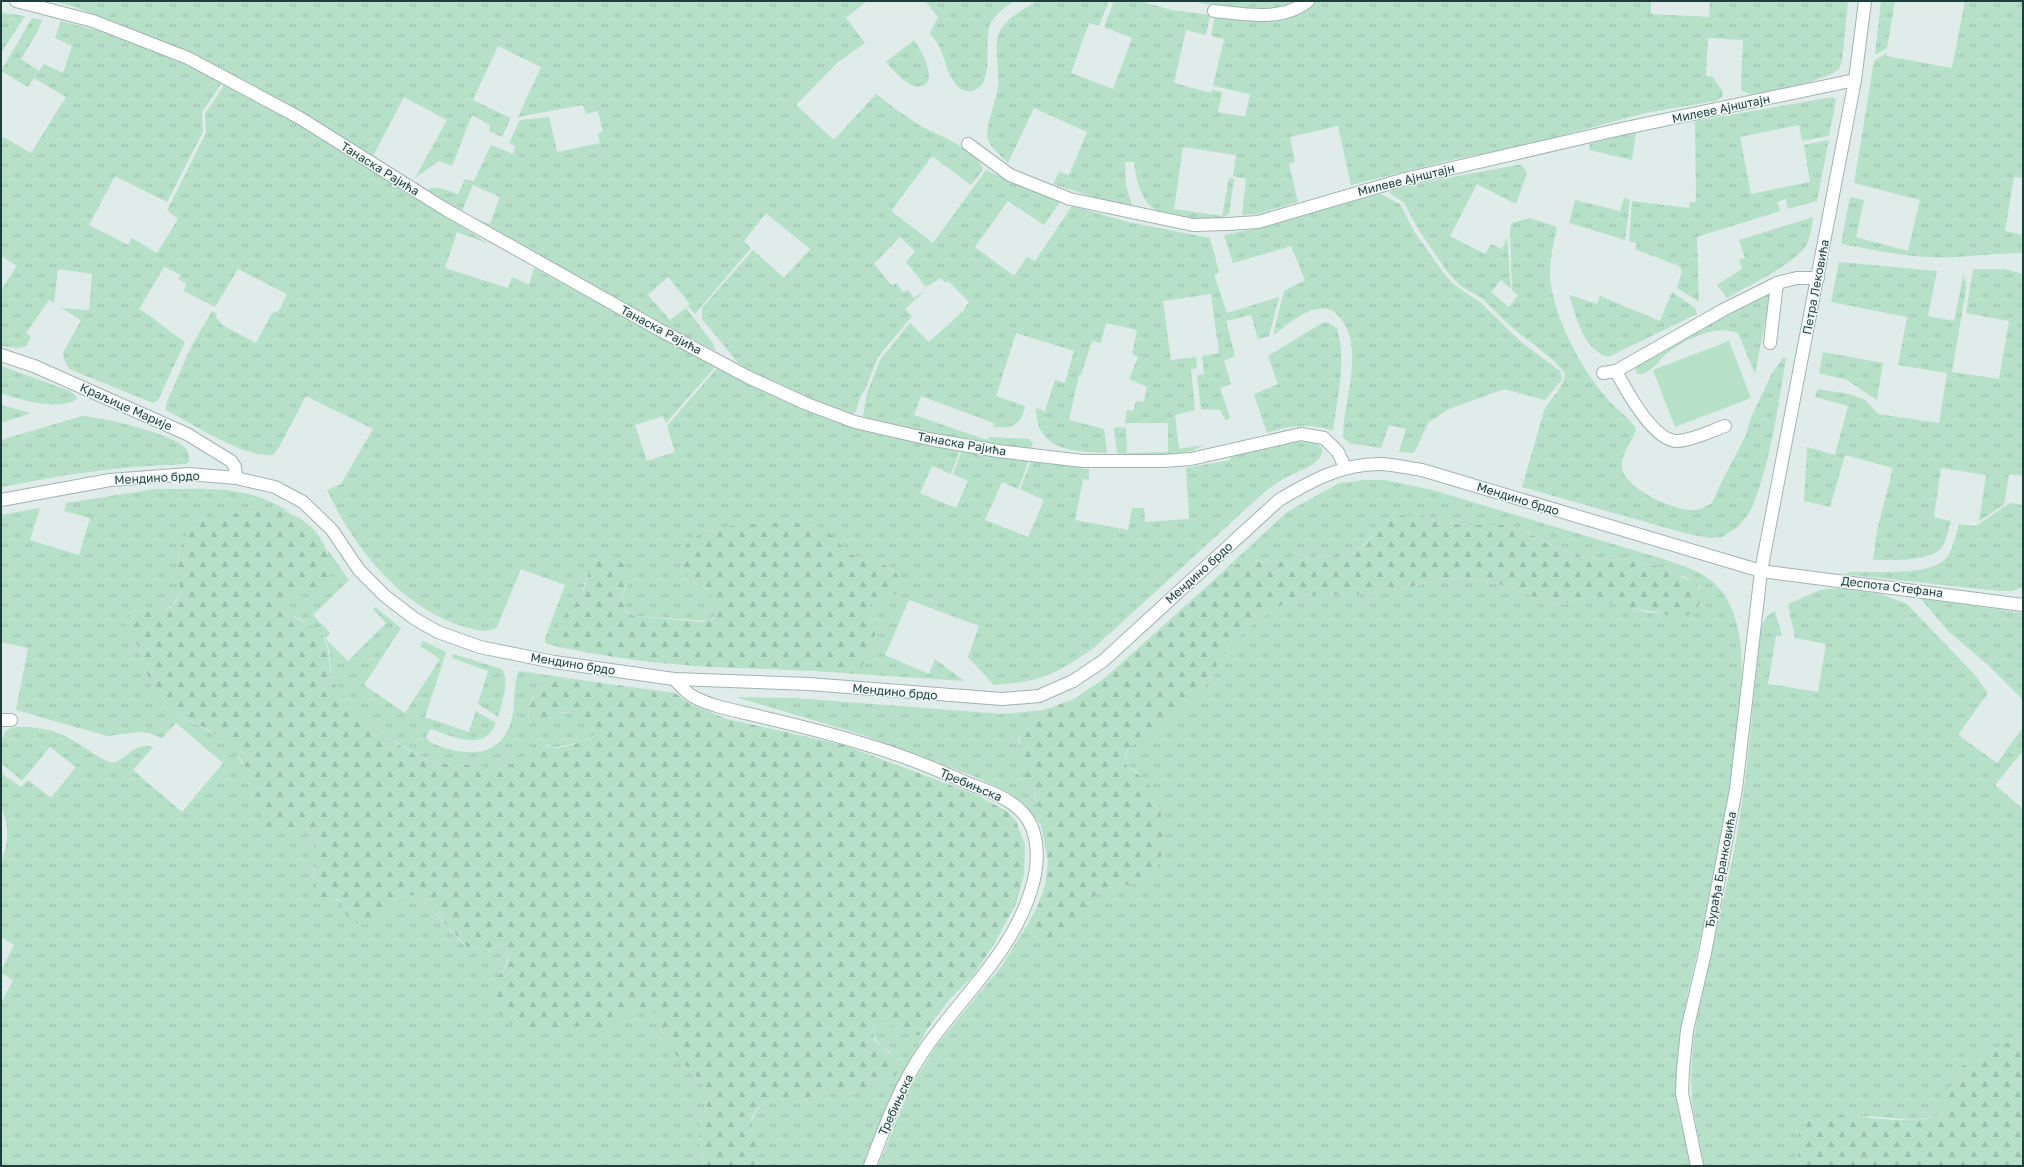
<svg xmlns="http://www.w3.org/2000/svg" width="2024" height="1167" font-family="'Golos Text',sans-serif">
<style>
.grass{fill:url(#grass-tufts)}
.forest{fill:url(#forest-firs)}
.pitch{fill:#b6e0c8}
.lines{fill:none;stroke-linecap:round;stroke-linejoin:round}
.minor-casing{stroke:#a1b4b1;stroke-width:14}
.minor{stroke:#fff;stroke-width:12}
.labels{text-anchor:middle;stroke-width:3;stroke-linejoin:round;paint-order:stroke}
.street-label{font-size:12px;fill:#1e3e3b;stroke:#f0f8f6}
</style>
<defs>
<pattern id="grass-tufts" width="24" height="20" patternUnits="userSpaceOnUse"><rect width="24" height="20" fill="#b6e0c8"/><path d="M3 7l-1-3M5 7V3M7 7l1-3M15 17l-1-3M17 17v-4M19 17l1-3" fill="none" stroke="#9cc1ad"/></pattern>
<pattern id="forest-firs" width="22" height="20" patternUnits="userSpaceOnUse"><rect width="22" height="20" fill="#b6e0c8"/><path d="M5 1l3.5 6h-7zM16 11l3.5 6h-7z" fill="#9cc1ad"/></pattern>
</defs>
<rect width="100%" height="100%" fill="#dfece9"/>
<g class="grass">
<path d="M 53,1 L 867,1 L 846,18 L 865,43 L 837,63 L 796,105 L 834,140 L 876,94 C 889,104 902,114 916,123 C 934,135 977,147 983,170 L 971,185 L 932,156 L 891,211 L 933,243 L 986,170 L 1020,186 L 1060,202 L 1044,225 L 1008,201 L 975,247 L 1014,276 L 1027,257 L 1035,261 L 1072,206 L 1128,222 L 1210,238 L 1219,272 L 1214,275 L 1227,313 L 1279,297 L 1269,336 L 1258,339 L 1251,315 L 1226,321 L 1235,356 L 1224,361 L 1231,384 L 1220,388 L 1230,417 L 1226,421 L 1220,410 L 1201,409 L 1197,375 L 1204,374 L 1202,356 L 1219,353 L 1211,294 L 1163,301 L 1171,360 L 1196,357 L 1197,368 L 1191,369 L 1195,410 L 1175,415 L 1179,449 L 1204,445 C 1180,460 1144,455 1117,453 L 1114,431 L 1115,427 L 1126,428 L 1127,453 L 1168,452 L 1168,423 L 1125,423 L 1127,410 L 1133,411 L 1136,401 L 1144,402 L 1147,387 L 1129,379 L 1138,357 L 1132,354 L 1137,330 L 1106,323 L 1101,343 L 1092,341 L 1081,375 L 1079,375 L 1069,420 L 1104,429 L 1107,453 C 1075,452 1036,451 1036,408 L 1045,411 L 1055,380 L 1065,383 L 1074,351 L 1016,333 L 996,396 L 1025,406 C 1022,424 1012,429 993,427 L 994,423 L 921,396 L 914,415 L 987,440 L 989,437 L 1029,439 L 1033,443 L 1031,448 C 1013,451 870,426 863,415 L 867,393 L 880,360 L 910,323 L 929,342 L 962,312 L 969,302 L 948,281 L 946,283 L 941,278 L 926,287 L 906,262 L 915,251 L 900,237 L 874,264 L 892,286 L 896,283 L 903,292 L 908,290 L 914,298 L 926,290 L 905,309 L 912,316 L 878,357 L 865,390 L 860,396 L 856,412 L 851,415 L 845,415 L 756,374 L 738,363 L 702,319 L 702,308 L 753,250 L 784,278 L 810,249 L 766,213 L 744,241 L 751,248 L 695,314 L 688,306 L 690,304 L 668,277 L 648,295 L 670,320 L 686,308 L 712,342 L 716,351 L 654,320 L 469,216 L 490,224 L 500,197 L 473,185 L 462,211 L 426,190 C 437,185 446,190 458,194 L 465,179 L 474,181 L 491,145 L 513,154 L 515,146 L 509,143 L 520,120 L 549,117 L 557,152 L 600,143 L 598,133 L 603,132 L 598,111 L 586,114 L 583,105 L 518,117 L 541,67 L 498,46 L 473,100 L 511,118 L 502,137 L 489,131 L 490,125 L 472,115 L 452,166 L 439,161 L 415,178 L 447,120 L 404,97 L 372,158 L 190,54 L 75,7 Z"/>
<path d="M 925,1 L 1014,1 C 1005,8 995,14 990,24 C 983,42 996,86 972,91 C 967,92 962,90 958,87 C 948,77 946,61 940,48 C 937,43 934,38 930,33 L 938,17 Z"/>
<path d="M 1037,1 L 1109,1 L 1099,26 L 1089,23 L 1071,73 L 1113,89 L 1132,38 L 1104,27 L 1114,1 L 1140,1 L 1172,10 L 1210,15 L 1206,35 L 1186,30 L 1174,83 L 1211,93 L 1213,90 L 1222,92 L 1218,112 L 1245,117 L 1250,94 L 1213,86 L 1224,39 L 1211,36 L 1215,16 C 1249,20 1291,29 1317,1 L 1651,1 L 1651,14 L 1709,17 L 1710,1 L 1848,1 L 1842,62 L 1839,69 L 1832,74 L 1801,85 L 1760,94 L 1753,95 L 1742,91 L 1741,87 L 1743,40 L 1708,38 L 1706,76 L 1713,77 L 1723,92 L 1722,97 L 1716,101 L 1645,113 L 1519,147 L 1456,159 L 1351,185 L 1338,126 L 1290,137 L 1295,162 L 1289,164 L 1298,202 L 1256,214 L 1242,215 L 1246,179 L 1233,176 L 1236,155 L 1183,147 L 1174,209 L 1222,216 L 1229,178 L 1234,179 L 1229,214 C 1221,220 1211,218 1202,218 C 1155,218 1140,209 1134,162 L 1125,162 L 1126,185 L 1132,206 L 1096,198 L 1053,184 L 1059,172 L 1069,175 L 1087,132 L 1034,108 L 1008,163 C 1001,156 992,149 988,140 C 984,127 997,101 998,86 C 1000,69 992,44 1001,29 C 1010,16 1024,9 1037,1 Z"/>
<path d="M 1189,1 L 1298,1 C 1264,18 1223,6 1189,1 Z"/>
<path d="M 1881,1 L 1895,1 L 1887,48 L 1875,55 Z"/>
<path d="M 1965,1 L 2023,1 L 2023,178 L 2014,177 L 2005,231 L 2023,235 L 2023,253 C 1990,253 1958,259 1926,257 C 1897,255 1869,249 1841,244 L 1850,197 L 1864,200 L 1856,237 L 1908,251 L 1920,200 L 1854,183 L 1874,61 L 1887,53 L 1886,56 L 1952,68 Z"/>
<path d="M 3,13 L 25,16 L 1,53 L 1,16 Z"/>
<path d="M 32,18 L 42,20 L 38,31 L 21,59 L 39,71 L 44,64 L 63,73 L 72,46 L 55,38 L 61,21 L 115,35 L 175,58 L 222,83 L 202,112 L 203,132 L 167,202 L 115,176 L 89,225 L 128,245 L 132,238 L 157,253 L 178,219 L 167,210 L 206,133 L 205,114 L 225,84 L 304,127 L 489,244 L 457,232 L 445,268 L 508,288 L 512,277 L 529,285 L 534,268 L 716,366 L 666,423 L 663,416 L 635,425 L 647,461 L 675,452 L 667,426 L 718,367 C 757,387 796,409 838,423 C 877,436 919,442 960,450 L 951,474 L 932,466 L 920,493 L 956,508 L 968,481 L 953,474 L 962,450 L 1029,460 L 1018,489 L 1002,482 L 985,520 L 1028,537 L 1044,500 L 1020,489 L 1031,461 L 1082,465 L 1082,469 L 1089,469 L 1089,480 L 1083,479 L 1075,520 L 1128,530 L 1132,508 L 1144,508 L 1145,522 L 1189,519 L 1186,468 L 1230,460 L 1230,455 C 1245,452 1315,431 1322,449 C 1323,453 1320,458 1318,460 C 1308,470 1291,473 1280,481 C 1273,485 1266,491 1260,496 L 1095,647 C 1057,674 1041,682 994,685 L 968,657 L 979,626 L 909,600 L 885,655 L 929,674 L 935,659 L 964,681 L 857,674 C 863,665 878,639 875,628 C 871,616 866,616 871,601 L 892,596 L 899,587 L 893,570 L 876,562 L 847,554 L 841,544 L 812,525 L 750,524 L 710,530 L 691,582 C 706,586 720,598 717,614 L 709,621 L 633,616 C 620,608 620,598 627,585 L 609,557 L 601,559 L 594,564 L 586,579 L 581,596 L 556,631 L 558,647 L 545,643 L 545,638 L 565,585 L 521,569 L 497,627 C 486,634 477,630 465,627 C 401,608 354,548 327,490 L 341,484 L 373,429 L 306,396 L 278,449 L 273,455 C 244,458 193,424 166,410 L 166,404 L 191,347 L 212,311 L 217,314 L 216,317 L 222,325 L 256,343 L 272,313 L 279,311 L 287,294 L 238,269 L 215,307 L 184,291 L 186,283 L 178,279 L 181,275 L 164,267 L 139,309 C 156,319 168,331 185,342 L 158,400 L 153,403 L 69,369 L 64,360 L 63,353 L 81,320 L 61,308 L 89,310 L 92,274 L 58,269 L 54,303 L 49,300 L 26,333 L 31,337 L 26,346 L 19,348 L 1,346 L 1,290 L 17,266 L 1,256 L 1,140 L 3,137 L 31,153 L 66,97 L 34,78 L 28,87 L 1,71 Z"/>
<path d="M 914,40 C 920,48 937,78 924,85 C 920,87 915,87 912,85 C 901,80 893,70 886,62 Z"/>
<path d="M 1833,97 L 1836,100 L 1829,136 L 1802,141 L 1799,125 L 1740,137 L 1751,194 L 1810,182 L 1804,145 L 1829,140 L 1817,201 L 1788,209 L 1786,199 L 1777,202 L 1780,211 L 1697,237 L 1699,302 L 1677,288 L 1682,271 L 1679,266 L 1635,249 L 1637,243 L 1629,241 L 1632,201 L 1689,208 L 1690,202 L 1696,202 L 1695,121 Z"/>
<path d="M 1636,132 L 1632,160 L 1589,150 L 1590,144 L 1593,143 Z"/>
<path d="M 1517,165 L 1522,165 L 1527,173 L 1516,204 L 1477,184 L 1450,236 L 1485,254 L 1491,244 L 1502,249 L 1507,237 L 1511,289 L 1501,280 L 1491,292 L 1509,307 L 1518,295 L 1512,290 L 1510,228 L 1512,223 L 1530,218 L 1557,227 C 1554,242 1550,257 1550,273 C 1551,312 1579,365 1604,395 C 1613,407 1627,416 1636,428 C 1634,442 1620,452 1622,468 C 1625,488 1671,509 1689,510 C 1698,511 1705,507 1712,503 L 1721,483 L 1746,435 L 1750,420 L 1771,375 L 1783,358 L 1786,358 L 1776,419 L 1767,461 L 1757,495 L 1750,512 L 1739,526 L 1722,537 L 1710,538 L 1688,534 L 1522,487 L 1544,411 C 1550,398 1565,387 1565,373 L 1552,359 L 1509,325 L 1482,298 L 1462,287 L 1449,274 L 1418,229 L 1404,203 L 1389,192 L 1393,190 L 1426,182 Z"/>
<path d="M 1378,193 L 1400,204 L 1414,231 L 1442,271 L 1453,284 L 1481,303 L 1521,342 L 1560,371 L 1562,380 L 1545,400 L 1504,389 L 1449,409 L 1428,423 L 1414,453 L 1399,452 L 1406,429 L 1389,425 L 1381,448 L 1349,443 L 1343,437 C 1343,402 1365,349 1341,319 C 1334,310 1329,307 1318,309 C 1302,311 1286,326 1273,335 L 1284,291 L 1305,280 L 1291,246 L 1233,263 L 1224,235 L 1259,228 Z"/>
<path d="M 1624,198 L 1630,200 L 1625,240 L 1569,223 L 1575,200 L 1620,211 Z"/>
<path d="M 1813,217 C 1812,225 1811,234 1808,242 C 1800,262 1747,286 1727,298 L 1717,285 L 1742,269 L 1739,260 L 1745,258 L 1739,240 Z"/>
<path d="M 1839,262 L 1937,271 L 1928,316 L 1954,321 L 1963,276 L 1966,282 L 1966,290 L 1952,372 L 1999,379 L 2009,321 L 1966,313 L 1973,269 L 2004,269 L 2023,274 L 2023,476 L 2009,474 L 2004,505 L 1979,521 L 1986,475 L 1941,468 L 1934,517 L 1951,521 C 1948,528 1947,541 1942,547 C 1931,562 1890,560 1873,560 L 1877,531 L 1893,468 L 1845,455 L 1830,507 L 1804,501 L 1807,447 L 1835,455 L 1848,406 L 1815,397 L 1818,389 L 1849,394 L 1865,400 L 1878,414 L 1939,423 L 1947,373 L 1898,365 L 1907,317 L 1831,302 Z"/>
<path d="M 1771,291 L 1755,374 L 1738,333 C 1716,324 1686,339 1669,352 C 1659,359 1650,376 1637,374 L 1635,368 L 1669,345 Z"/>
<path d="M 1672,292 L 1695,308 L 1697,314 L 1608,357 C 1582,348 1577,318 1569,295 L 1597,304 L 1600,296 L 1660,321 Z"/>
<path d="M 1327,322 L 1337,328 C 1347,362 1337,397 1333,431 C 1311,423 1290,425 1267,433 L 1254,394 L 1278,384 L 1268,356 L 1322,323 Z"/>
<path d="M 1823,352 L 1883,363 L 1877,400 L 1847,380 L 1819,373 Z"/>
<path d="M 1,366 L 70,391 L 75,395 L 77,399 C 61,411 18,400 1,393 Z"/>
<path d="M 1,405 L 31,413 L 1,423 Z"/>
<path d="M 82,416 C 101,417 176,434 186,449 C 189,452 189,457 189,461 L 186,464 L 130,467 L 66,475 L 1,487 L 1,440 Z"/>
<path d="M 1365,480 L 1385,480 L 1432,490 L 1660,558 C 1688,568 1713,573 1728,601 C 1749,641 1741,690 1736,734 C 1733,763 1730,793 1725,822 C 1721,850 1714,878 1708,906 C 1695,965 1677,1025 1676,1085 C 1676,1112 1686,1140 1691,1166 L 878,1166 L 910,1088 L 937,1045 L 1001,967 L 1028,924 C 1031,935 1037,940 1048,942 L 1079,917 L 1092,898 L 1102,890 L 1116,885 L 1140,882 L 1162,852 L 1160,808 L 1137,772 L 1126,765 C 1124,755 1126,749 1134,743 L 1172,721 L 1191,703 L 1208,683 L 1219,661 L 1235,641 L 1253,624 L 1275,608 L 1300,596 L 1371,593 L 1406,588 L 1448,578 L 1468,579 L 1508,586 L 1550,603 L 1562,604 L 1576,601 L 1590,596 L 1601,597 L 1611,602 L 1645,612 L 1662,613 L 1671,617 L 1700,588 L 1685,577 L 1674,574 L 1656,566 L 1626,559 L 1602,560 L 1579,556 L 1555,547 L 1522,529 L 1508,525 L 1468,525 L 1437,522 L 1424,516 L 1376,527 C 1370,541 1363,547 1350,554 L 1265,563 C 1246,554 1231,568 1216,578 L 1287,512 L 1339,483 Z"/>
<path d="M 155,489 C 202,489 249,484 289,512 C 285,511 281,510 277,510 C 266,509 210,516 202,520 C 195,524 188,531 185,538 C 180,547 176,562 178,573 C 179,577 181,581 181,585 C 180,606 158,619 139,611 L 132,637 L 138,646 L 154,690 L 163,707 L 224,739 L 234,749 L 247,772 L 253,797 L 261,817 L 267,825 L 286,832 L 297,825 C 319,832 315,842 315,860 C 314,870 315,879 313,889 L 330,898 L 343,902 C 345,920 354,922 370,924 L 390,911 L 392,904 L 399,898 L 406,896 L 419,896 L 465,946 L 489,951 L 496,946 L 506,947 C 509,960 506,968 497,978 L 506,1019 C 531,1034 558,1027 585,1026 C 592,1025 600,1030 606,1028 C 618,1025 632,1008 643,1008 C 656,1008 658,1018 661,1028 C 662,1035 669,1043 673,1049 C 682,1065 705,1079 707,1098 C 708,1108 701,1118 700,1127 C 697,1140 704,1153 701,1166 L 1,1166 L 1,1003 L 13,980 L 1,973 L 1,971 L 14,945 L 3,938 L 1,941 L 1,866 L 7,841 L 7,825 L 1,806 L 1,773 L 21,787 L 28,780 L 51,798 L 76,767 L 50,747 L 22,781 L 1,763 C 0,753 0,738 7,730 C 14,723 49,729 58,733 C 77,740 93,756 112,763 C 129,759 132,742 153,747 L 133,770 L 182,812 L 223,763 L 176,723 L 162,738 L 149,733 L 139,732 L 107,736 L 16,710 L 28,648 L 1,642 L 1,515 L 40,508 L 30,540 L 79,555 L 90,518 L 64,511 L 66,503 Z"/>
<path d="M 2010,503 L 2023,505 L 2023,587 L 2012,591 L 1999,591 L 1842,574 L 1851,572 C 1873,571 1934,577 1948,556 C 1953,547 1956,534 1959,524 L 1976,526 Z"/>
<path d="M 327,549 L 349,580 L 313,615 L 330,633 L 325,638 L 348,661 L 386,623 L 373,609 L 375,607 L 401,628 L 364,685 L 405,713 L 440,659 L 420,646 L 423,641 L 446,652 L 425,717 L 469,732 L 476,711 L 496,723 C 484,753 453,736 430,729 L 426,738 L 430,742 C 465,758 505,760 513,713 C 515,703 514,679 519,671 L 574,679 C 547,679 526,690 529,719 C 538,727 548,724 554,714 C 568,710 587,716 596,728 L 595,735 C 583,744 566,745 551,748 L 547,745 L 531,749 C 521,767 493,770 474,766 C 460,763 446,765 432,761 C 406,753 344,708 334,683 C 328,670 333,650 324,639 C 318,632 310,626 303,621 C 298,617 292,617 287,612 L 287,600 L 291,595 L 297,593 L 329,558 Z"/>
<path d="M 1840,588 L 1881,594 L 1907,604 L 1974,674 L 1988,693 L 1958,735 L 1997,763 L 2023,727 L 2023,751 L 1995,785 L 2023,809 L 2023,1038 L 1979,1054 L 1959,1069 L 1941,1114 C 1912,1126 1887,1114 1859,1117 C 1853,1117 1807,1150 1798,1157 L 1798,1166 L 1704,1166 L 1692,1103 L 1691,1075 L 1693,1044 L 1698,1012 L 1735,847 L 1745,782 L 1761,628 L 1766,617 L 1775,611 L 1782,636 L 1776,636 L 1768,684 L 1818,692 L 1826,644 L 1795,638 L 1788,604 L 1820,590 Z"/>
<path d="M 1920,598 L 2023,613 L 2023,700 L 1988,665 L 1948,631 Z"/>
<path d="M 453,654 L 502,669 C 510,681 502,703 498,717 L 478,704 L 488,671 L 452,658 Z"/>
<path d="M 736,697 L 794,698 L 1003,714 L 1044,710 L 1027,723 L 1018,741 C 1026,769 1037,797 1042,826 L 1022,802 L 1006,791 L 973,776 L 863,735 Z"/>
<path d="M 879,1022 C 897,1021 908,1044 926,1031 C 903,1075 880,1119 863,1166 L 756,1166 C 761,1146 741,1120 762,1105 C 780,1091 797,1111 820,1091 L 845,1094 L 868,1087 L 895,1076 L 891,1053 L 881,1047 L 873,1035 L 875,1026 Z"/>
</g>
<g class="forest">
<path d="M 276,509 C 302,515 324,533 329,559 C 332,569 330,578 323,585 C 312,594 296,589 287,600 L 287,612 C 297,621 311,623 320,633 C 333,649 327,673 335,685 C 354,713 399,750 431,761 C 444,765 457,763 470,765 C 484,766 495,769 509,765 C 515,762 522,759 527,755 C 530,752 531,748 535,746 C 542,742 546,747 552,748 C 563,749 587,741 595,734 L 595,728 C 589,719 567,708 556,714 C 546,719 545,733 529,719 L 529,705 L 537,690 L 547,684 L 558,680 L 574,679 L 675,693 L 690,704 L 727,719 L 843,745 L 908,769 L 977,795 L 1008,812 L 1016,821 L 1025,845 L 1024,875 L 1016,904 L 994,944 L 972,977 L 948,1001 L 926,1031 L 920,1035 L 910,1035 L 885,1022 L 875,1026 C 863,1050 910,1051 895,1076 L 868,1087 L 845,1094 L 820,1091 C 795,1112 778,1090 760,1106 C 744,1119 755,1129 758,1145 C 759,1152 758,1159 756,1166 L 701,1166 C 704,1153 697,1140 700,1127 C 701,1117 709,1108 707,1098 C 705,1079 684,1067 674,1052 C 670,1045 665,1038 662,1031 C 656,1021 661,1012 645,1009 C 631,1006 620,1026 605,1029 C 599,1030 591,1025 585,1026 C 559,1027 517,1038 499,1012 C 493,1004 493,988 496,979 C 498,976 500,975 502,972 C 509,965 508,956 506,947 L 496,946 L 484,953 L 471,951 L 419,896 C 412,895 404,895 397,899 C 391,904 391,912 385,917 C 376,926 356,927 348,917 C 344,912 344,907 343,902 C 331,894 318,906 313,889 C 315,879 314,870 315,860 C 315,842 319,832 297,825 L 286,832 C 251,832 254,783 242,761 C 229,737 202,727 179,715 C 175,713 167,711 163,707 C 152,696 145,663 139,648 C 136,641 130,635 125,628 C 122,600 154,621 172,606 C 184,595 179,585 178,572 C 176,552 185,528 203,520 C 217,513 259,511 276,509 Z"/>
<path d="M 1409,515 L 1424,516 L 1437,522 L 1468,525 L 1508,525 L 1522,529 L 1554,547 L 1579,556 L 1602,560 L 1626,559 L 1656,566 L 1695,583 L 1704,595 L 1697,608 L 1690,614 L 1681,617 L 1671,617 L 1662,613 L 1630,608 L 1611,603 L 1601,597 L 1590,596 L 1576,601 L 1562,604 L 1550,603 L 1508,586 L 1468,579 L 1448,578 L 1406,588 L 1371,593 L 1300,596 L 1275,608 L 1253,624 L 1235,641 L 1219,661 L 1208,683 L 1191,703 L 1172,721 L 1157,732 L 1129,747 L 1125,753 L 1126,765 C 1137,773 1147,781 1154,793 C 1165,812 1169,865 1148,879 C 1134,888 1115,882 1101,891 C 1088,899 1084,912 1075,924 C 1069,932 1062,937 1054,942 C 1040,943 1032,937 1028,924 L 1038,905 L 1045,886 L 1048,861 L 1035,794 L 1019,760 L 1018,751 L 1021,732 L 1027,723 L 1044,710 L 1074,699 L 1105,678 L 1216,578 L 1241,561 L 1250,559 L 1265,563 L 1350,554 C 1358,550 1365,546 1370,539 C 1373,535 1374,531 1376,527 C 1384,518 1398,516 1409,515 Z"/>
<path d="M 750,524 C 789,524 825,514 847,554 C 861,557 901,565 900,583 C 899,589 897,594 892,596 C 886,599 877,599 871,602 C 866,617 872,616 875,628 C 878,639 863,665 857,674 C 796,668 734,670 673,664 C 634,661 596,654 558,647 C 550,618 568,618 580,597 C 592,578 582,555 617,557 C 634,574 625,581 622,599 L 626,612 L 633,616 L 703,622 L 713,619 L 717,611 C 714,595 707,586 691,582 C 661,534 717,527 750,524 Z"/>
<path d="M 2020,1038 L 2023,1038 L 2023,1166 L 1798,1166 L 1799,1132 L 1805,1122 C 1812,1120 1819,1117 1826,1117 C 1863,1112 1906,1129 1941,1114 L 1959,1069 L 1979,1054 Z"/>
</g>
<path class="pitch" d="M 1729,341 L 1751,398 L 1675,427 L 1653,370 Z"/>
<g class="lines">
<g class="minor-casing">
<g id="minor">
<path d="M 16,1 L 93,21 L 188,58 L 300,118 L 445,209 L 658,329 L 748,377 L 807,404 L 855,422 L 929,439 L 998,451 L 1083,461 L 1163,461 L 1191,459 L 1301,434 L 1324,438 L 1338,452 L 1345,467"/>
<path d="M 1214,11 C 1245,14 1282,22 1308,1"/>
<path d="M 968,144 L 1010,175 L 1070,199 L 1193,225 L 1228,224 L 1258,222 L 1405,179 L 1621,129 L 1855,80"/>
<path d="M 1770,343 L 1777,283"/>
<path d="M 1,355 L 34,366 L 187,434 L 231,461 L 235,467 L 236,478"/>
<path d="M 1616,371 C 1626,390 1654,442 1678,441 C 1693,440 1711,431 1725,426"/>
<path d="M 1603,373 L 1616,371 L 1723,310 L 1777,283 L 1797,278 L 1818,278"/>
<path d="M 1,500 L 110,480 L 189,474 L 236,478 L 275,487 L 303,502 L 332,530 L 359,570 L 385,596 L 415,619 L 438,632 L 480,647 L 554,662 L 674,679 L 809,684 L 1002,699 L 1039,696 L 1073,681 L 1103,661 L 1279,500 C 1311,481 1343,463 1382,464 C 1395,465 1409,468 1422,470 L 1761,571 L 2023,605"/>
<path d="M 674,679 C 680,685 687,694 694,697 C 715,708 739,711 762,717 C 796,725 830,733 864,744 C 899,754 934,768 967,783 C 985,790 1008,797 1022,812 C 1041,832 1039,866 1031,890 C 1012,953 961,997 925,1049 C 900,1085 885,1126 870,1166"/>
<path d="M 1,720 L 11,720"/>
<path d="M 1697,1166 L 1682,1093 L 1683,1069 L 1687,1030 L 1705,953 L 1736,789 L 1761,571 L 1855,80 L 1865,1"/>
</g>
</g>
<use href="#minor" class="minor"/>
</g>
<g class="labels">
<g class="street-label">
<text transform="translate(1721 109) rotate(-12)" y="4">Милеве Ајнштајн</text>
<text transform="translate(380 169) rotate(32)" y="4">Танаска Рајића</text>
<text transform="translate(1406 180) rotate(-14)" y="4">Милеве Ајнштајн</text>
<text transform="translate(1816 287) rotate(-79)" y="4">Петра Лековића</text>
<text transform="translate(661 330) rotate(28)" y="4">Танаска Рајића</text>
<text transform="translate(126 407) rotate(24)" y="4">Краљице Марије</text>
<text transform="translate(962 444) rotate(10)" y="4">Танаска Рајића</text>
<text transform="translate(157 478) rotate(-3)" y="4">Мендино брдо</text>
<text transform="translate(1518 499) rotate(17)" y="4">Мендино брдо</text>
<text transform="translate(1199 573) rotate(-42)" y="4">Мендино брдо</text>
<text transform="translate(1892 587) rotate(7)" y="4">Деспота Стефана</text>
<text transform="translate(573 664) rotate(9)" y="4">Мендино брдо</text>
<text transform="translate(895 692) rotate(5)" y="4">Мендино брдо</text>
<text transform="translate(971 785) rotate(23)" y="4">Требињска</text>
<text transform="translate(1721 870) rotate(-79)" y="4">Ђурађа Бранковића</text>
<text transform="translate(896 1105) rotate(-65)" y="4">Требињска</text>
</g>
</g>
<rect width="2024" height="1167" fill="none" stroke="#1e3e3b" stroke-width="4"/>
</svg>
